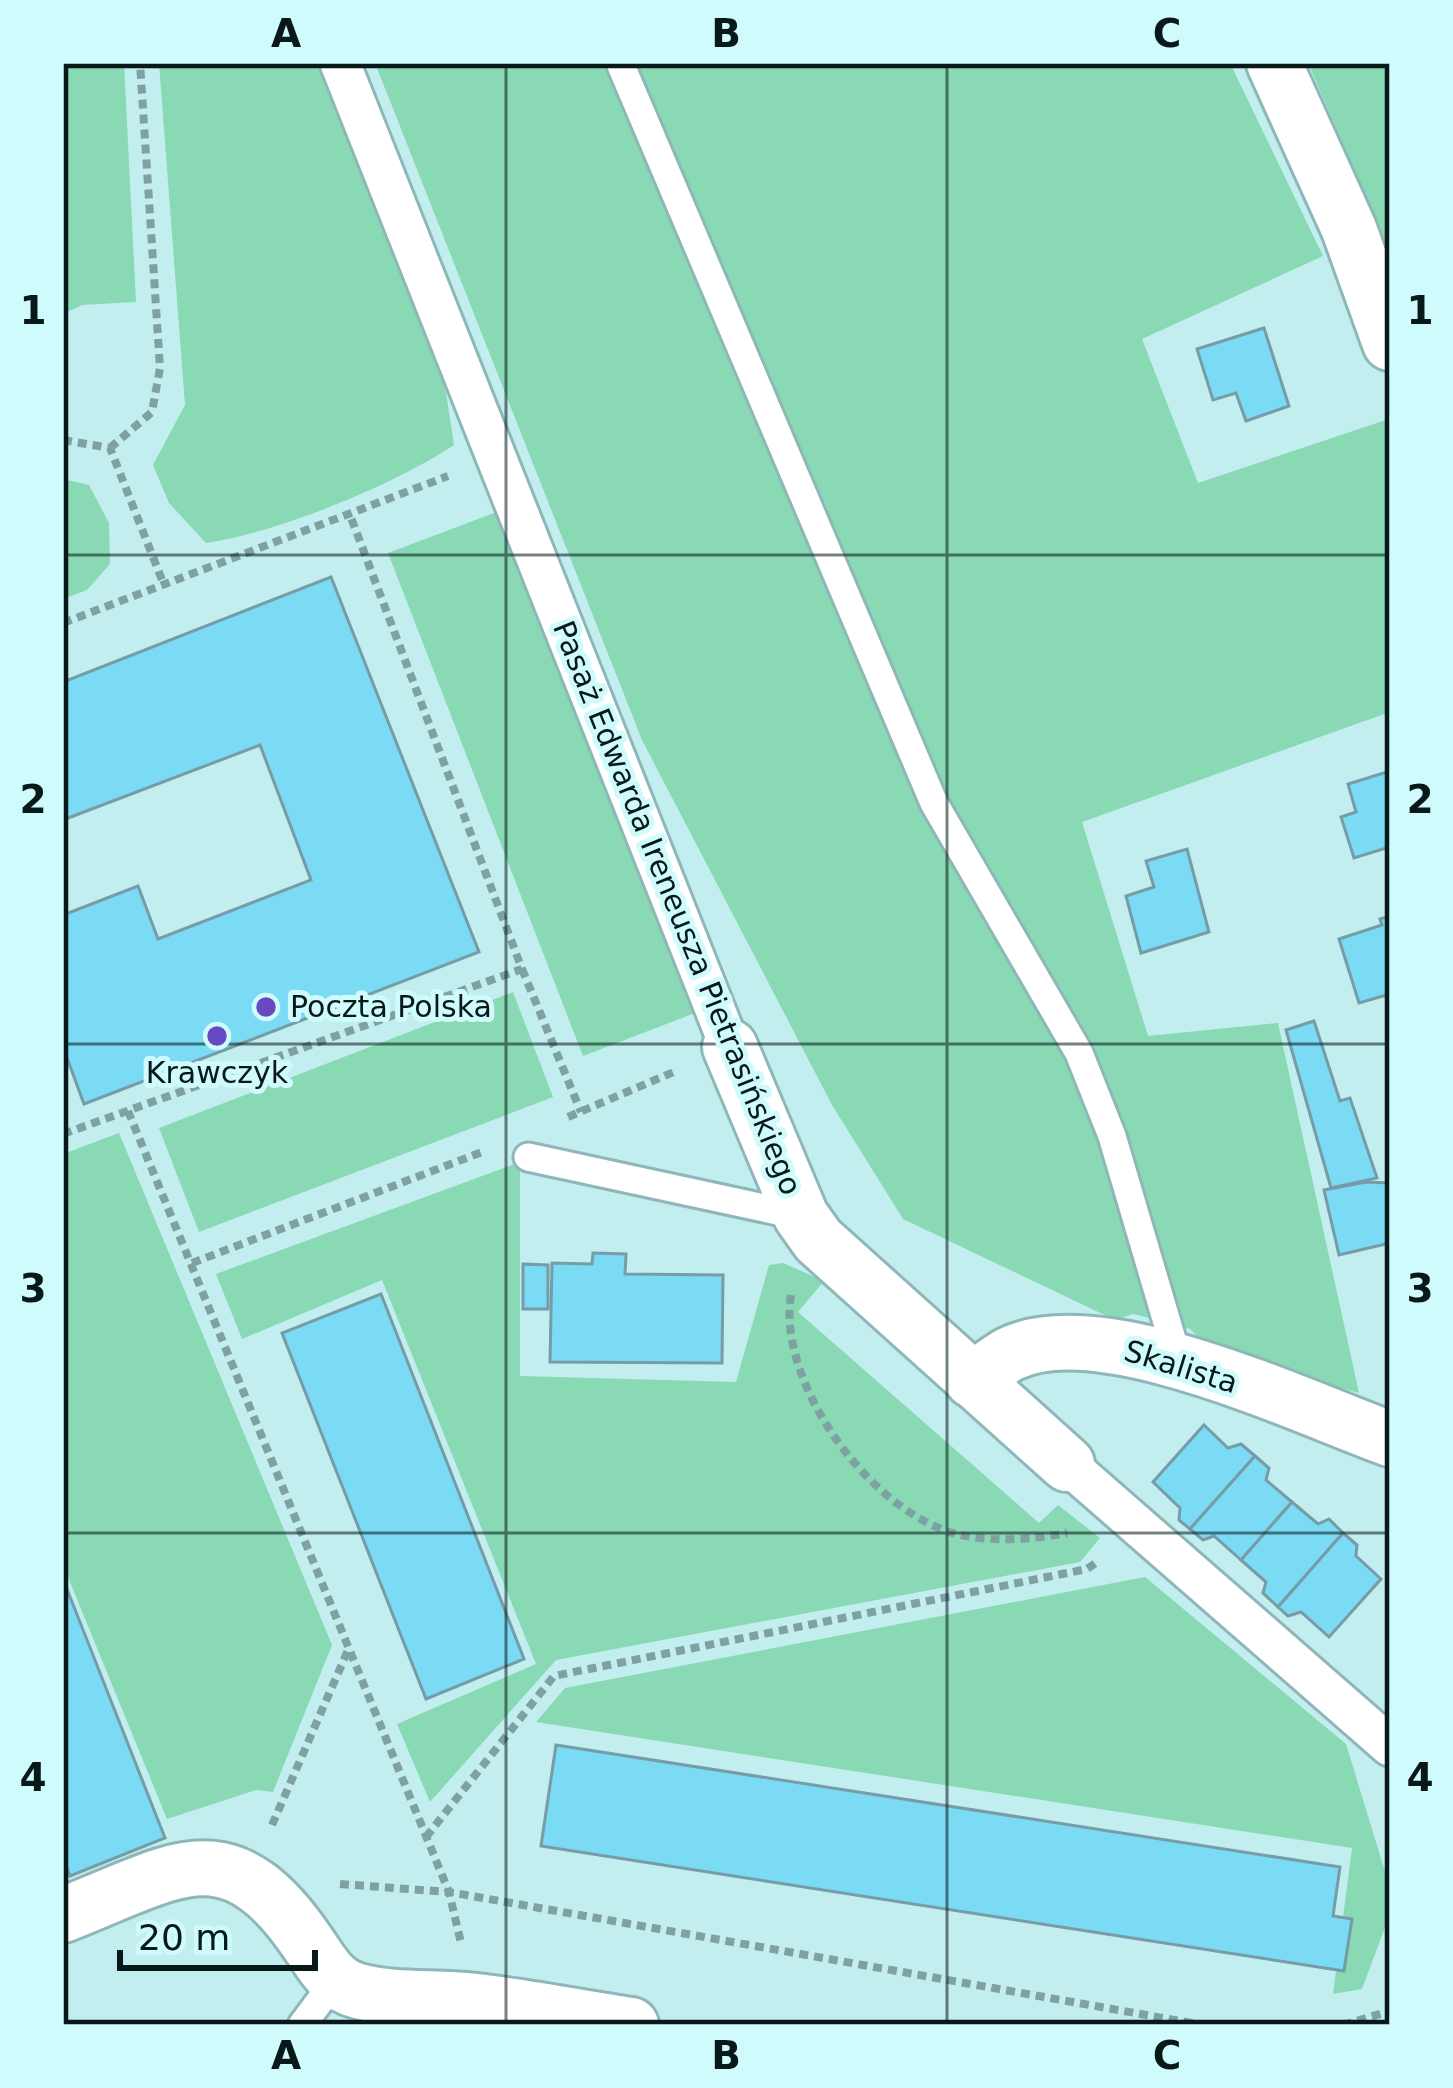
<svg xmlns="http://www.w3.org/2000/svg" width="1453" height="2088" font-family="'DejaVu Sans',sans-serif">
<style>
.green{fill:#88d9b4}
.building{fill:#7bdaf4;stroke:#769ca7;stroke-width:3}
.lines{fill:none;stroke-linecap:round;stroke-linejoin:round}
.service-casing{stroke:#8eb7b9;stroke-width:33}
.pedestrian-casing{stroke:#8eb7b9;stroke-width:45}
.minor-casing{stroke:#8eb7b9;stroke-width:60}
.path{stroke:#7fa1a2;stroke-width:8;stroke-dasharray:9 6;stroke-linecap:butt}
.service{stroke:#fff;stroke-width:27}
.pedestrian{stroke:#fff;stroke-width:39}
.minor{stroke:#fff;stroke-width:54}
.grid{fill:none;stroke:#09191a;stroke-width:3;stroke-opacity:0.55}
.poi-dot{fill:#6749c2;stroke:#d0fbfd;stroke-width:4.5}
.labels{text-anchor:middle;stroke-width:10;stroke-linejoin:round;paint-order:stroke}
.street-label{font-size:30px;fill:#09191a;stroke:#d0fbfd}
.poi-label{font-size:30px;fill:#09191a;stroke:#d0fbfd;text-anchor:start}
.neatline{fill:none;stroke:#09191a;stroke-width:4.5}
.grid-label{font-size:39px;text-anchor:middle;font-weight:bold;fill:#09191a}
</style>
<rect width="100%" height="100%" fill="#c3eef0"/>
<g class="green">
<path d="M 63,63 L 124,63 L 136,302 L 82,305 L 63,314 Z"/>
<path d="M 159,63 L 322,63 L 445,386 L 454,445 C 394,485 277,533 206,543 L 169,503 L 153,465 L 185,405 Z"/>
<path d="M 375,63 L 1230,63 L 1323,256 L 1142,339 L 1198,483 L 1386,420 L 1390,712 L 1082,822 L 1148,1036 L 1278,1023 L 1359,1393 L 1212,1351 L 1190,1329 L 1167,1322 L 1133,1314 L 1115,1320 L 903,1219 L 832,1105 L 642,740 Z"/>
<path d="M 1308,63 L 1390,63 L 1390,252 Z"/>
<path d="M 63,479 L 89,485 L 109,523 L 110,564 L 87,590 L 63,599 Z"/>
<path d="M 502,510 L 695,1013 L 583,1056 L 388,553 Z"/>
<path d="M 513,992 L 553,1097 L 199,1232 L 159,1128 Z"/>
<path d="M 119,1133 L 332,1645 L 273,1792 L 256,1790 L 167,1819 L 63,1565 L 63,1154 Z"/>
<path d="M 520,1162 L 520,1376 L 736,1382 L 769,1265 L 783,1263 L 824,1281 L 798,1312 L 1039,1523 L 1058,1505 L 1100,1538 L 1080,1562 L 556,1660 L 430,1802 L 397,1724 L 536,1664 L 382,1280 L 242,1339 L 216,1274 Z"/>
<path d="M 1145,1577 L 1346,1744 L 1390,1888 L 1390,1914 L 1362,1989 L 1333,1994 L 1352,1848 L 536,1722 L 565,1688 Z"/>
</g>
<g class="building">
<path d="M 1264,328 L 1289,406 L 1246,421 L 1236,393 L 1213,400 L 1197,349 Z"/>
<path d="M 331,577 L 479,952 L 84,1104 L 63,1047 L 63,915 L 138,886 L 158,939 L 311,880 L 260,745 L 63,820 L 63,682 Z"/>
<path d="M 1390,771 L 1390,847 L 1354,858 L 1341,817 L 1356,812 L 1348,784 Z"/>
<path d="M 1187,849 L 1209,932 L 1141,953 L 1126,896 L 1154,887 L 1146,861 Z"/>
<path d="M 1390,916 L 1390,994 L 1359,1003 L 1339,939 L 1382,925 L 1380,919 Z"/>
<path d="M 1314,1021 L 1340,1101 L 1350,1098 L 1377,1178 L 1331,1188 L 1286,1030 Z"/>
<path d="M 1366,1182 L 1390,1183 L 1390,1243 L 1339,1255 L 1324,1190 Z"/>
<path d="M 593,1253 L 626,1254 L 625,1274 L 723,1275 L 722,1363 L 550,1362 L 552,1263 L 592,1264 Z"/>
<path d="M 523,1264 L 548,1265 L 548,1309 L 523,1309 Z"/>
<path d="M 381,1294 L 524,1659 L 426,1699 L 282,1333 Z"/>
<path d="M 1204,1425 L 1228,1448 L 1241,1444 L 1255,1456 L 1190,1529 L 1179,1520 L 1180,1508 L 1153,1482 Z"/>
<path d="M 1255,1456 L 1269,1468 L 1266,1480 L 1292,1502 L 1241,1560 L 1214,1536 L 1203,1540 L 1190,1529 Z"/>
<path d="M 1292,1502 L 1318,1524 L 1329,1519 L 1343,1533 L 1278,1607 L 1263,1593 L 1266,1582 L 1241,1560 Z"/>
<path d="M 1343,1533 L 1357,1545 L 1356,1556 L 1381,1579 L 1329,1637 L 1301,1612 L 1288,1616 L 1278,1607 Z"/>
<path d="M 63,1579 L 165,1838 L 70,1876 L 63,1857 Z"/>
<path d="M 556,1745 L 1340,1867 L 1333,1916 L 1352,1919 L 1344,1971 L 541,1846 Z"/>
</g>
<g class="lines">
<g class="service-casing">
<g id="service">
<path d="M 620,63 L 934,803 L 1079,1053 L 1112,1136 L 1179,1363"/>
<path d="M 528,1157 L 801,1216"/>
<path d="M 302,2025 L 334,1982"/>
</g>
</g>
<g class="pedestrian-casing">
<g id="pedestrian">
<path d="M 340,63 L 730,1047"/>
<path d="M 1067,1464 L 1390,1746"/>
</g>
</g>
<g class="minor-casing">
<g id="minor">
<path d="M 1274,63 L 1349,229 L 1390,343"/>
<path d="M 730,1047 L 801,1216 L 818,1240 L 1067,1464"/>
<path d="M 972,1380 C 984,1372 997,1361 1010,1354 C 1100,1310 1299,1406 1390,1439"/>
<path d="M 63,1915 C 174,1872 227,1825 307,1942 C 322,1963 331,1984 358,1991 C 395,2001 438,1996 476,2001 C 528,2007 579,2017 631,2025"/>
</g>
</g>
<g class="path">
<path d="M 63,440 L 110,448 L 164,585"/>
<path d="M 110,448 L 152,412 L 160,368 L 140,63"/>
<path d="M 63,623 L 448,476"/>
<path d="M 522,969 L 581,1112"/>
<path d="M 128,1111 L 449,1892 L 461,1943"/>
<path d="M 568,1117 L 676,1071"/>
<path d="M 63,1134 L 522,969 L 350,515"/>
<path d="M 192,1263 L 482,1152"/>
<path d="M 791,1295 C 776,1384 876,1521 966,1536 C 999,1542 1034,1539 1067,1533"/>
<path d="M 272,1825 L 349,1648"/>
<path d="M 426,1837 L 554,1676 L 1087,1569 L 1097,1562"/>
<path d="M 340,1884 L 449,1892 L 1203,2025"/>
<path d="M 1343,2025 L 1390,2011"/>
</g>
<use href="#service" class="service"/>
<use href="#pedestrian" class="pedestrian"/>
<use href="#minor" class="minor"/>
</g>
<path class="grid" d="M 506,63 L 506,2025M 947,63 L 947,2025M 63,555 L 1390,555M 63,1044 L 1390,1044M 63,1533 L 1390,1533"/>
<g class="poi-dot">
<circle cx="266" cy="1007" r="12"/>
<circle cx="217" cy="1036" r="12"/>
</g>
<g class="labels">
<g class="street-label">
<text transform="translate(677 908) rotate(68)" y="10">Pasaż Edwarda Ireneusza Pietrasińskiego</text>
<text transform="translate(1181 1367) rotate(17)" y="10">Skalista</text>
</g>
<g class="poi-label">
<text x="290" y="1017">Poczta Polska</text>
<text x="217" y="1083" text-anchor="middle">Krawczyk</text>
</g>
</g>
<rect width="1453" height="2088" fill="none" stroke="#d0fbfd" stroke-width="132"/>
<path d="M120 1950v18h195v-18" fill="none" stroke="#09191a" stroke-width="6"/>
<text x="138" y="1950" font-size="36" fill="#09191a" stroke="#d0fbfd" stroke-width="9" paint-order="stroke">20 m</text>
<rect x="66" y="66" width="1321" height="1956" class="neatline"/>
<g class="grid-label">
<text x="286" y="47">A</text>
<text x="726" y="47">B</text>
<text x="1167" y="47">C</text>
<text x="33" y="324">1</text>
<text x="1420" y="324">1</text>
<text x="33" y="813">2</text>
<text x="1420" y="813">2</text>
<text x="33" y="1302">3</text>
<text x="1420" y="1302">3</text>
<text x="33" y="1791">4</text>
<text x="1420" y="1791">4</text>
<text x="286" y="2069">A</text>
<text x="726" y="2069">B</text>
<text x="1167" y="2069">C</text>
</g>
</svg>
